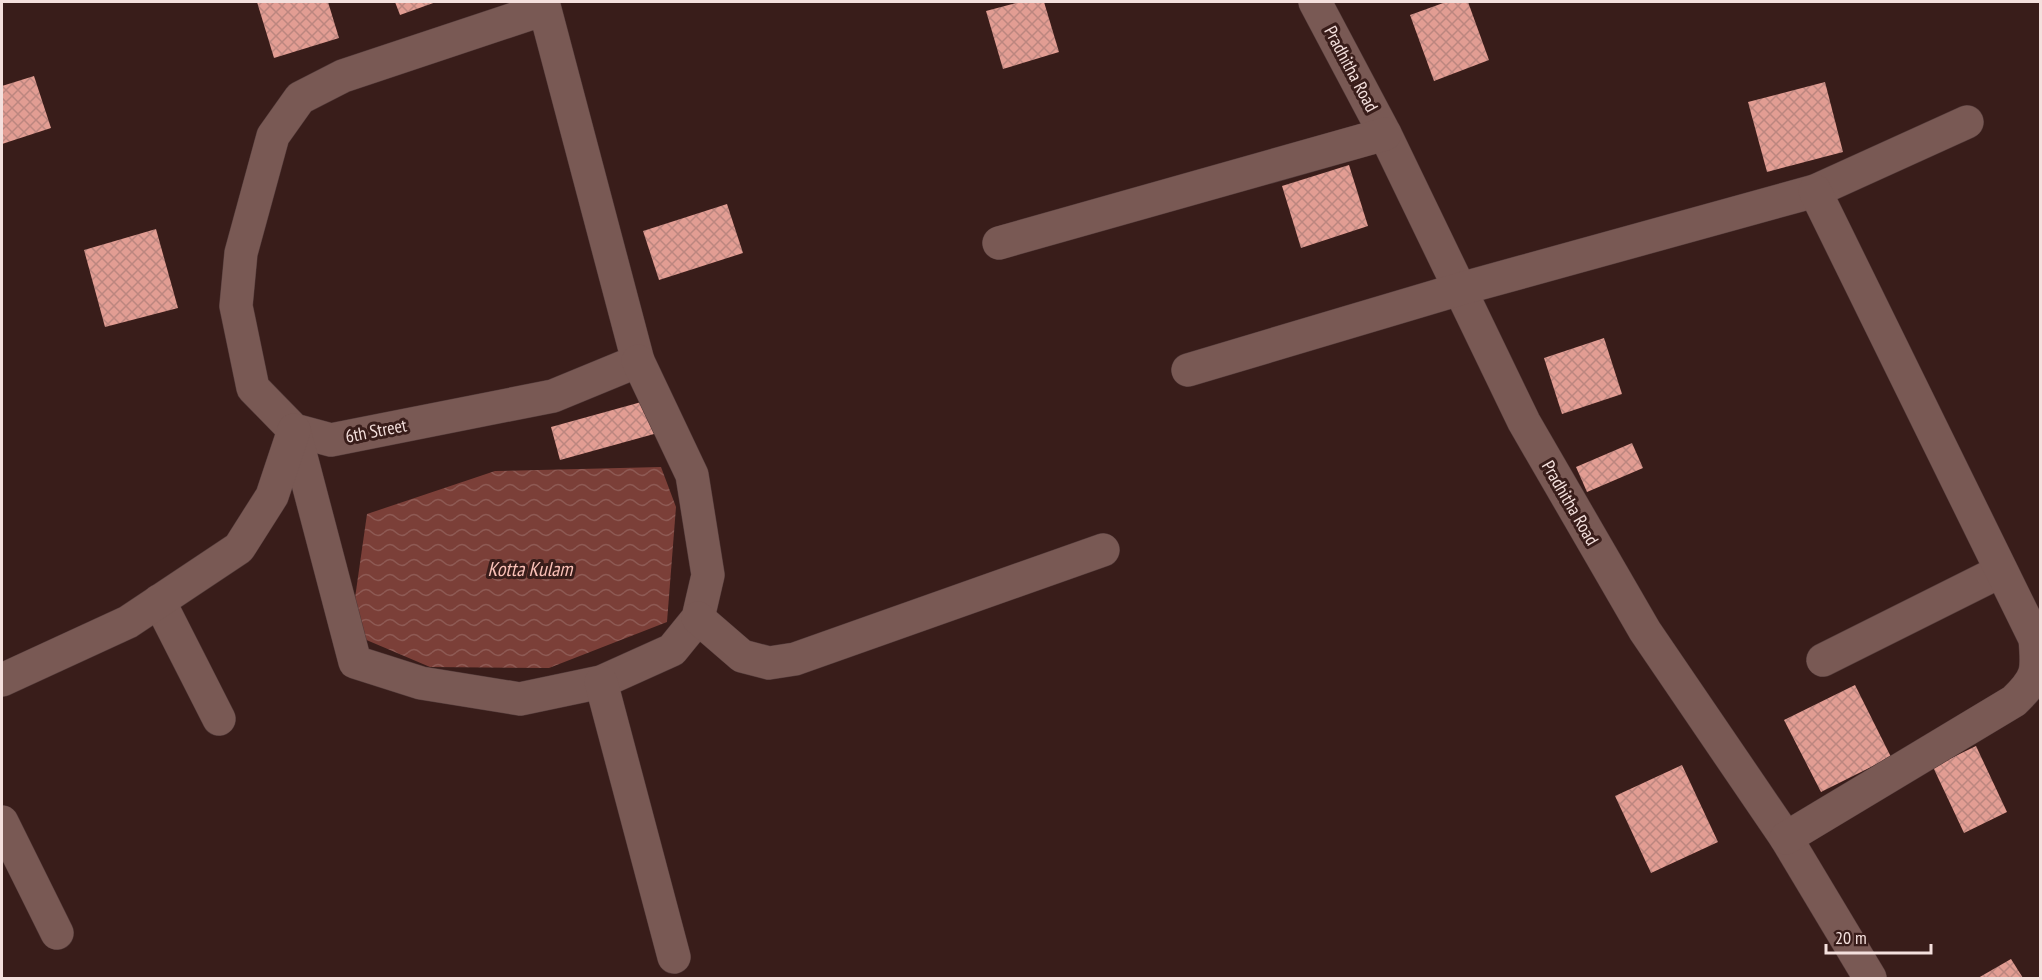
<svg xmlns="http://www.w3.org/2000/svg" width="2042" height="980" font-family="'PT Sans Narrow',sans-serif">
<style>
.water{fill:url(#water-waves)}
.building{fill:url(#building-cross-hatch)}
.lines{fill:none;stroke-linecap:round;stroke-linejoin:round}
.minor-casing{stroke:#523a39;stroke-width:34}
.minor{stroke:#795954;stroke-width:33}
.labels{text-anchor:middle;stroke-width:6;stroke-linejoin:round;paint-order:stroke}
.street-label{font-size:18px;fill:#f4e0dd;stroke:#391d1a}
.water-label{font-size:20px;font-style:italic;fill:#fac0b7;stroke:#391d1a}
</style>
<defs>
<pattern id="water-waves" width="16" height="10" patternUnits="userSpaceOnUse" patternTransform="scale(1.5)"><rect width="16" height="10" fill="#7b3f38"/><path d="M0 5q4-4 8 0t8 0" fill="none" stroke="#8e5a54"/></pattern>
<pattern id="building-cross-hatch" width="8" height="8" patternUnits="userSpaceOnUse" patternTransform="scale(1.5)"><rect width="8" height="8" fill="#e29d93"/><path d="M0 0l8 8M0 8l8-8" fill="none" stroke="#bc867f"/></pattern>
</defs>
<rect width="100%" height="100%" fill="#391d1a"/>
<path class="water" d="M 661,467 L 676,507 L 667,622 L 549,668 L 430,667 L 350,633 L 367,514 L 495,471 Z"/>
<g class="building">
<path d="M 257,2 L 328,2 L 339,38 L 274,58 Z"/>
<path d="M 395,2 L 436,2 L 400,15 Z"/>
<path d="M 1020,2 L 1044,2 L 1059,52 L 1003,69 L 986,11 Z"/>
<path d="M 1446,2 L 1468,2 L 1489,60 L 1434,81 L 1410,15 Z"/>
<path d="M 34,76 L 51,128 L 2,144 L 2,86 Z"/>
<path d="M 1825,82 L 1843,152 L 1767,172 L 1748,102 Z"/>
<path d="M 1349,165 L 1368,226 L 1301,248 L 1282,186 Z"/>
<path d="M 727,204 L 743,253 L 659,280 L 643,231 Z"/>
<path d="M 156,229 L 178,308 L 105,327 L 84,250 Z"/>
<path d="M 1604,338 L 1622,394 L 1562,414 L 1544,358 Z"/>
<path d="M 645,401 L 654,434 L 560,460 L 551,427 Z"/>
<path d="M 1632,443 L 1643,468 L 1587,492 L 1576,467 Z"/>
<path d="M 1855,685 L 1891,757 L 1821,792 L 1784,720 Z"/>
<path d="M 1976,746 L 2007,812 L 1964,833 L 1933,767 Z"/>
<path d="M 1682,765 L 1718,842 L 1651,873 L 1615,796 Z"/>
<path d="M 2011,959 L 2023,978 L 1978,978 Z"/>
</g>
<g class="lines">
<g class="minor-casing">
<g id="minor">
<path d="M 543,2 L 638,361 L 553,396 L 331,440 L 294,430 L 253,388 L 236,306 L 241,253 L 273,136 L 300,98 L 343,76 L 544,9"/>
<path d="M 1315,2 L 1385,134 L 1524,422 L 1645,631 L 1786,838 L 1870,978"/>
<path d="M 999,243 L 1385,134"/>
<path d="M 1188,370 L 1460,289 L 1815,191 L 1967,122"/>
<path d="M 294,430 L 355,662 L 421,683 L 520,699 L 601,682 L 672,650 L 698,618 L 708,575 L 692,475 L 638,361"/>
<path d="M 159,601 L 219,719"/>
<path d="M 698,618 L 742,656 L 769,663 L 795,659 L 1103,550"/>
<path d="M 1823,660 L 2001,571"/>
<path d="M 2,680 L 128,622 L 239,548 L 272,496 L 294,430"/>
<path d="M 601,682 L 674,957"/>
<path d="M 2,822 L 57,933"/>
<path d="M 1786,838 L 2014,701 C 2038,678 2038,671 2035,639 L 1815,191"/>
</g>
</g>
<use href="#minor" class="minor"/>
</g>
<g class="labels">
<g class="street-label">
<text transform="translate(1351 69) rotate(62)" y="6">Pradhitha Road</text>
<text transform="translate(376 431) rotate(-11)" y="6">6th Street</text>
<text transform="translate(1570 503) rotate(60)" y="6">Pradhitha Road</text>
</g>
<g class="water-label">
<text x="530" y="576">Kotta Kulam</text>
</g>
</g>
<rect width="2042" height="980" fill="none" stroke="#f4e0dd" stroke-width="6"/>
<path d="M1826 944v9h105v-9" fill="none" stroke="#f4e0dd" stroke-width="3"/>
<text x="1835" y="944" font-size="18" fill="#f4e0dd" stroke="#391d1a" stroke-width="4.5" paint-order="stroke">20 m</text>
</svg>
